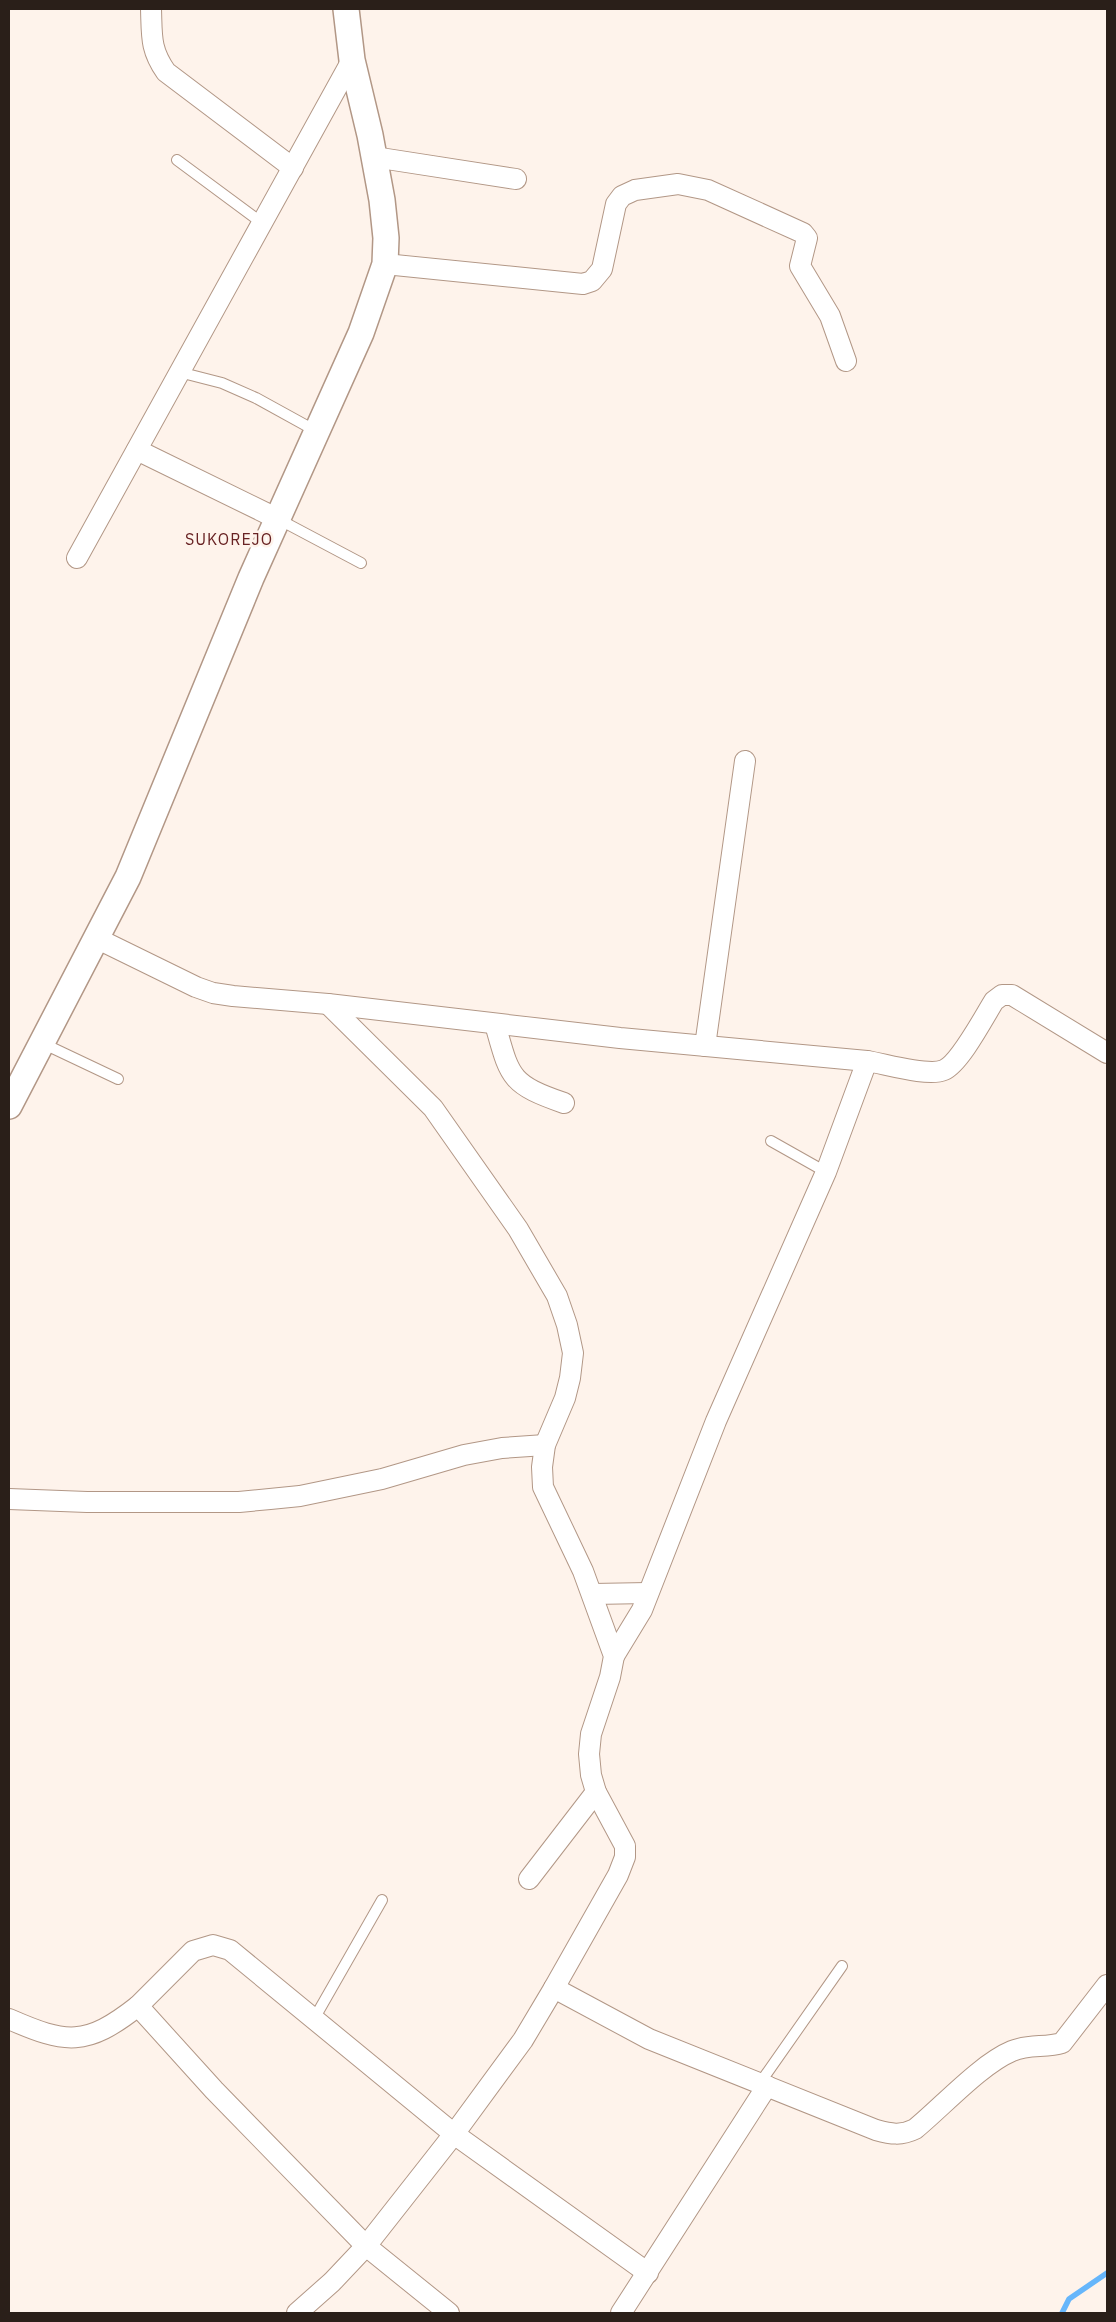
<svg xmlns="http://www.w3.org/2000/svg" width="1116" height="2322" font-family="'IBM Plex Sans',sans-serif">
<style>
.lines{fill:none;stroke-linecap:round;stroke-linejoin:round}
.stream{stroke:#66b6fb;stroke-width:5.5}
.service-casing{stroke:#b29786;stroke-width:12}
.minor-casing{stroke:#b29786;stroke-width:22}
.tertiary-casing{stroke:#b29786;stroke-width:28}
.service{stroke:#fff;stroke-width:10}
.minor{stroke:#fff;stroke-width:20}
.tertiary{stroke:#fff;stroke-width:25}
.labels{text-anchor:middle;stroke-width:5;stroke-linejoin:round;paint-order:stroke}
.quarter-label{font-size:16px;letter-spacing:1px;fill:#682223;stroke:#fef3eb}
</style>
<rect width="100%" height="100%" fill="#fef3eb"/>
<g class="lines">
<path class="stream" d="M 1062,2313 L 1069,2299 L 1107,2273"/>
<g class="service-casing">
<g id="service">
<path d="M 177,160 L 262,223"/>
<path d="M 179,372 L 222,383 L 256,398 L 316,431"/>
<path d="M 278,519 L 361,563"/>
<path d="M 42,1043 L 118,1079"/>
<path d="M 771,1141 L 826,1172"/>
<path d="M 314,2019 L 382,1900"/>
<path d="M 760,2083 L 842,1966"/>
</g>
</g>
<g class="minor-casing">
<g id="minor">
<path d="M 151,9 C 152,36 150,49 166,72 L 293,168"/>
<path d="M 374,157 L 516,179"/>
<path d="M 385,264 L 583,284 L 592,281 L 602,269 L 616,204 L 622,196 L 635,190 L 678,184 L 708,190 L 803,233 L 807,238 L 800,266 L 830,316 L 846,361"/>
<path d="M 137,450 L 278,519"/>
<path d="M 77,558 L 352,60"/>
<path d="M 98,939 L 196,987 L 213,993 L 233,996 L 328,1004 L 620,1038 L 867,1061"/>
<path d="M 495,1024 C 510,1077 509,1084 564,1103"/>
<path d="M 705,1046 L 745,761"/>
<path d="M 9,1499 L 87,1502 L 239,1502 L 270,1499 L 300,1496 L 382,1479 L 464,1455 L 502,1448 L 545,1445"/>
<path d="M 593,1594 L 648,1593"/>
<path d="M 614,1656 L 642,1610 L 716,1421 L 826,1172 L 867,1061 C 886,1064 928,1077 944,1070 C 960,1063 984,1017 994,1001 L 1002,995 L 1012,995 L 1107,1053"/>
<path d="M 529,1879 L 596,1792"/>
<path d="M 554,1988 L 649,2039 L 876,2130 C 891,2134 901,2136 915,2129 C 943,2106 981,2064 1012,2051 C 1028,2044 1046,2048 1062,2043 L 1107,1985"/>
<path d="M 138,2006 L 193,1951 L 213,1945 L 230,1950 L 454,2134 L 648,2273"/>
<path d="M 9,2019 C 66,2044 86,2047 138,2006 L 214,2090 L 366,2246 L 449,2313"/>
<path d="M 297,2313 L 332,2282 L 366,2246 L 454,2134 L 523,2040 L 554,1988 L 618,1875 L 625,1857 L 625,1846 L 596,1792 L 591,1775 L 589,1754 L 591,1734 L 610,1677 L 614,1656 L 583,1571 L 543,1487 L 542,1467 L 545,1445 L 565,1398 L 570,1378 L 573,1353 L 567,1325 L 557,1296 L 518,1229 L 433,1108 L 328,1004"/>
<path d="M 621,2313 L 767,2086"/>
</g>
</g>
<g class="tertiary-casing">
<path id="tertiary" d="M 9,1106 L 128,877 L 251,578 L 361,333 L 385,264 L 386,238 L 382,200 L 370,135 L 352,60 L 346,9"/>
</g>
<use href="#service" class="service"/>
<use href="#minor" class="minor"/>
<use href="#tertiary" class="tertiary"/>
</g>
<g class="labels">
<g class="quarter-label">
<text x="229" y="545">SUKOREJO</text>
</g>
</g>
<rect width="1116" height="2322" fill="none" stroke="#2a1f19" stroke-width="20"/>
</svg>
